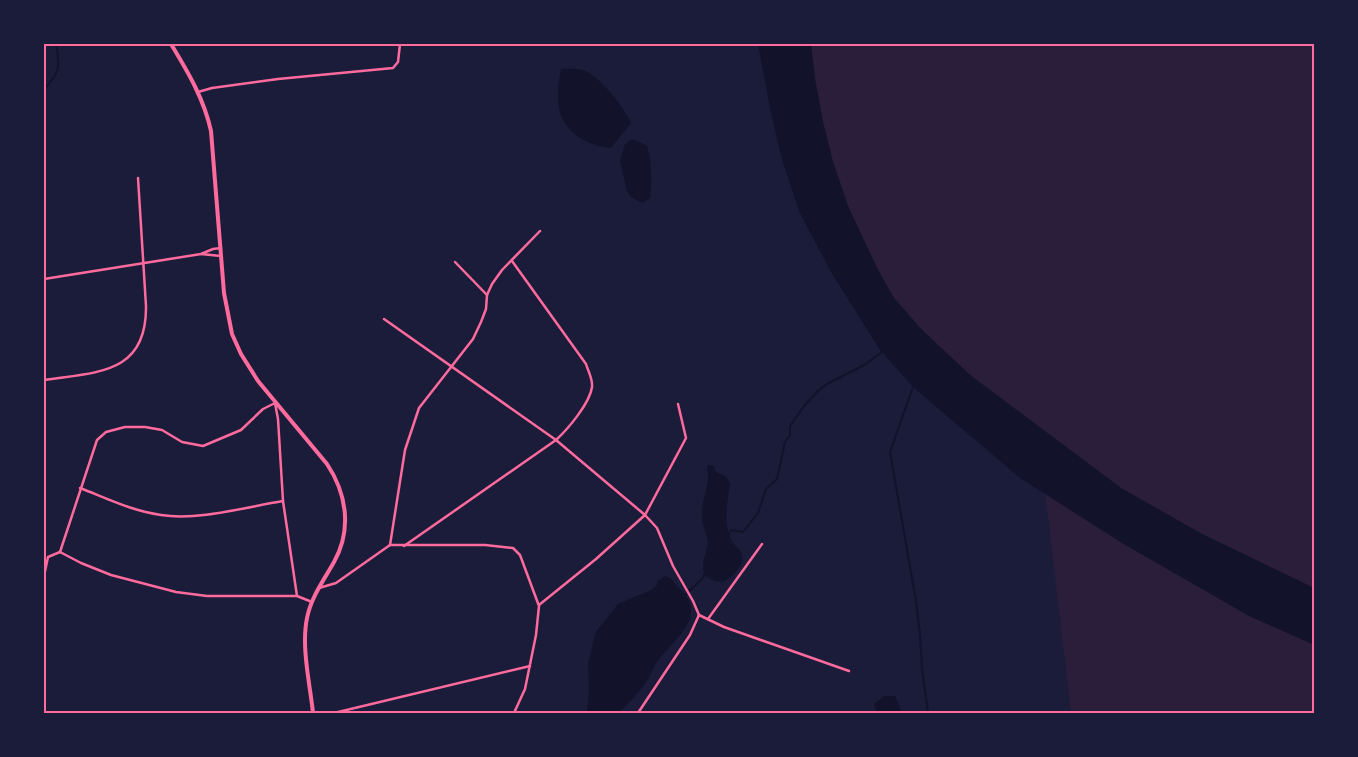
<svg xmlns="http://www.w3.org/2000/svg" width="1358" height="757" font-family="Helvetica,sans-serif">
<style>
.green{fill:#2a1e3b}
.water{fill:#12122b}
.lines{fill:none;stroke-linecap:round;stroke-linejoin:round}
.stream{stroke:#12122b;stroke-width:2}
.minor{stroke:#ff6b9d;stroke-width:2.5}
.tertiary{stroke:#ff6b9d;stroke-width:4}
.neatline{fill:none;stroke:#ff6b9d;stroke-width:2}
</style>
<rect width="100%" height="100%" fill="#1b1b3a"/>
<g class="green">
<path d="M 811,44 L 1314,44 L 1314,588 L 1202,534 L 1121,488 L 970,375 L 925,333 L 894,298 L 864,244 L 848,206 L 833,162 L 823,122 L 815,79 Z"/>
<path d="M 1043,475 L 1314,625 L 1314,713 L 1071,713 Z"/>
</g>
<g class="water">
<path d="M 758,44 L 811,44 L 815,79 L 823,122 L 833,162 L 848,206 L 879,272 L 894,298 L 920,328 L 970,375 L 1121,488 L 1202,534 L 1314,588 L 1314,645 L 1249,616 L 1122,543 L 1020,478 L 913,387 L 880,350 L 831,272 L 799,211 L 781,156 L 770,108 Z"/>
<path d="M 561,69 C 568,69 578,68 585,71 C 600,77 625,108 631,123 L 611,148 C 589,146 563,133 559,108 C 556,95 559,82 561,69 Z"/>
<path d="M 633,139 L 647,146 C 652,162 652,181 650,198 L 642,203 L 631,197 L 627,191 L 620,161 L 625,144 Z"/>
<path d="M 708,465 L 714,466 L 716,472 C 724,475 727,476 730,484 C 728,498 725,512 727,526 C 728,531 730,539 734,544 C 736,547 739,548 741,552 C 746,562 735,575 726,580 C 722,582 716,582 712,580 C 695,572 707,555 708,543 C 708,537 702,524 702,517 C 701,502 708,489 708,476 C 708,471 706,470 708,465 Z"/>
<path d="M 665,576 C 672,578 675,584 680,589 C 709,616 674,639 657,662 C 652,668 651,676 646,682 C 638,694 628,704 618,713 L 587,713 L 589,691 L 588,664 L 596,632 L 618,604 L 651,590 L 657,585 L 658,581 Z"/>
<path d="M 884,696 L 895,696 L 902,713 L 877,713 L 874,704 Z"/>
</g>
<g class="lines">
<g class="stream">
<path d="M 44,89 C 61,72 60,66 56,44"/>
<path d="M 913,387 L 890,452 L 916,601 L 920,635 L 922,668 L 928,713"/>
<path d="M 729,534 L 731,530 L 743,532 L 758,513 L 766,489 L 777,479 L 785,442 L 790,435 L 790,426 L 804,406 L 820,389 L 827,384 L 864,365 L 882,352 L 884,352"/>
<path d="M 686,594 L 702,579 L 705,574"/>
</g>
<g class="minor">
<path d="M 198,92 L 212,88 L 278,79 L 393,68 L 398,62 L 400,44"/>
<path d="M 201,254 L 221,256"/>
<path d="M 455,262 L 487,295"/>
<path d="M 44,279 L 201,254 L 213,249 L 221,248"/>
<path d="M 384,319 L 556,440 L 645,515 L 657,528 L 673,566 L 693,601 L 699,615"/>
<path d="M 44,380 C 96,372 147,375 146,306 L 138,178"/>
<path d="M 80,488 C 106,498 132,511 161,515 C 198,521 246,507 283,501"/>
<path d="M 390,545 L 405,450 L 419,408 L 473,339 L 481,322 L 486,309 L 487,295 L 492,284 L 502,270 L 540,231"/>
<path d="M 390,545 L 485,545 L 513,548 L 520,555 L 539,606 L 536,635 L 525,689 L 514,713"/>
<path d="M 404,546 L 556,440 C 568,429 590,403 592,387 C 593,379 588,371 586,364 L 512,261"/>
<path d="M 60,552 L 97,440 L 106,432 L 125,427 L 145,427 L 162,430 L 182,442 L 203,446 L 241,430 L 263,409 L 275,403 L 278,419 L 283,501 L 297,596"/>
<path d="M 60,552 L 81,563 L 111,575 L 176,592 L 207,596 L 297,596 L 312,602"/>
<path d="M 44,576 L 48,557 L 60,552"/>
<path d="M 319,588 L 336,583 L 390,545"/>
<path d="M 539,605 L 596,559 L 645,515 L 686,438 L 678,404"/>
<path d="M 699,615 L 724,627 L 849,671"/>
<path d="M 708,619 L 762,544"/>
<path d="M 334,713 L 530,666"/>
<path d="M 638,713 L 690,635 L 699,615"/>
</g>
<path class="tertiary" d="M 171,44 C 188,72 204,99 211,131 L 224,293 L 232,334 L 241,354 L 258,381 L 327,464 C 347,494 352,530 334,562 C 324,580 311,597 307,618 C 301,647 310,684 313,713"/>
</g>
<rect width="1358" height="757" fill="none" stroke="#1b1b3a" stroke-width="90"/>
<rect x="45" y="45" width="1268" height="667" class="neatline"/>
</svg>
